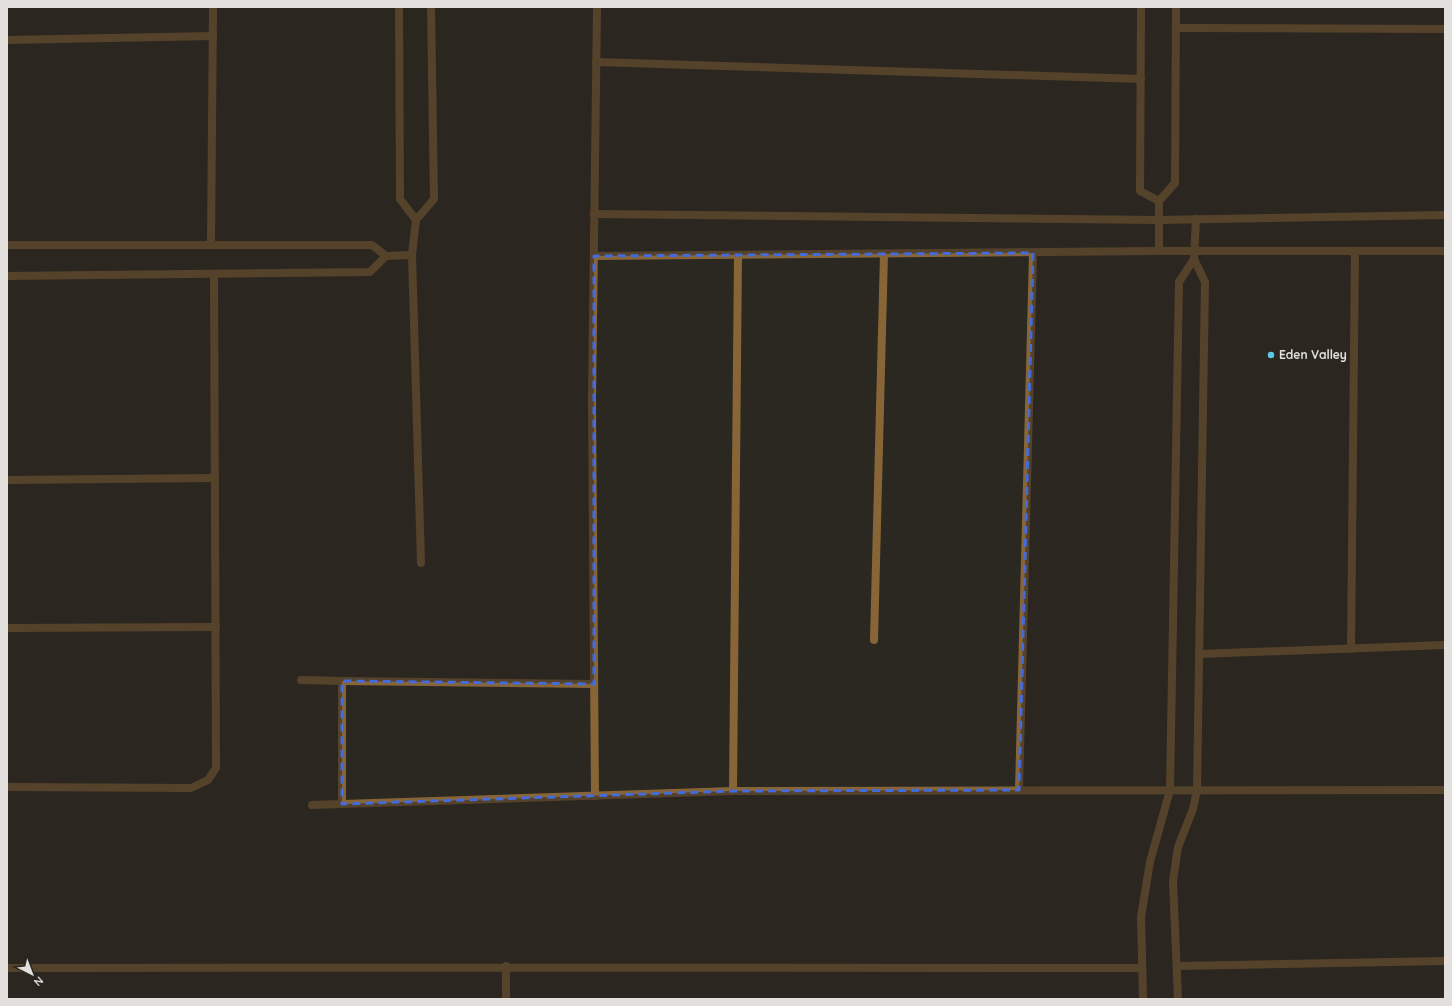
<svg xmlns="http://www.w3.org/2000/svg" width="1452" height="1006" font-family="Quicksand,sans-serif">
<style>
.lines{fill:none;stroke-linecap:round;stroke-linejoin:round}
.street{stroke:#886537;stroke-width:8}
.marked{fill:none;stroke:#446bd9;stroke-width:3;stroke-dasharray:8 5;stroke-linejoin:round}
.poi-dot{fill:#5bc8e7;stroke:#2b2721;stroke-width:1.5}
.labels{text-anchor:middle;stroke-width:3.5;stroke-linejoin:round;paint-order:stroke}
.poi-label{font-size:12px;font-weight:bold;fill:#e2dfdc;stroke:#2b2721;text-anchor:start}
</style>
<rect width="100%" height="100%" fill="#2b2721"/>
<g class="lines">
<g class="street">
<path d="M 399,7 L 400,199 L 416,220"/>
<path d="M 1141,7 L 1140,191 L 1159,201"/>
<path d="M 1176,28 L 1445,29"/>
<path d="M 7,40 L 213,36"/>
<path d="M 596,62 L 1141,79"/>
<path d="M 594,214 L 1159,220 L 1445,215"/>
<path d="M 7,245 L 372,245 L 386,256 L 412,255"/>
<path d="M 211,245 L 213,7"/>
<path d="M 1159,251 L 1159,201 L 1175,183 L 1176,7"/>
<path d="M 594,256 L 1159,251 L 1445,251"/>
<path d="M 7,276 L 370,272 L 386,256"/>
<path d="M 7,480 L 215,478"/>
<path d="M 421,563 L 412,255 L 416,220 L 434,199 L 431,7"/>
<path d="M 7,628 L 216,627"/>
<path d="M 874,640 L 884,254"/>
<path d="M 1351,649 L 1355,251"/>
<path d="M 1199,654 L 1445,645"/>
<path d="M 301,680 L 342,681 L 342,804"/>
<path d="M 342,681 L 594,684"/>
<path d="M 7,787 L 191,788 L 208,780 L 216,768 L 214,274"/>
<path d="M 1019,790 L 1033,253"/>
<path d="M 733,791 L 738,255"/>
<path d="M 595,796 L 592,400 L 597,7"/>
<path d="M 312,805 L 733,791 L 1445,790"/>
<path d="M 506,966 L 506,999"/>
<path d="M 1177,966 L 1445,961"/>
<path d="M 7,968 C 385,967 764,968 1142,968"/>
<path d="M 1143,999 L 1141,917 L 1150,862 L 1170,790 L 1179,282 L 1194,259 L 1196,219"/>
<path d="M 1178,999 L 1173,881 L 1178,847 L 1193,809 L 1197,790 L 1205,282 L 1194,259"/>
</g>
</g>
<path d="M0 0H1452V1006H0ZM 1033,253 L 1019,790 L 733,791 L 342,804 L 342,681 L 594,684 L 594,256 Z" fill="#2b2721" fill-opacity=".55" fill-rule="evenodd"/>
<path class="marked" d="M 1033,253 L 1019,790 L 733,791 L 342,804 L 342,681 L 594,684 L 594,256 Z"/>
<circle class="poi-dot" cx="1271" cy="355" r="4"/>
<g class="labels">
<g class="poi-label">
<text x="1279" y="359">Eden Valley</text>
</g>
</g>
<rect width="1452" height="1006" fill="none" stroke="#e2dfdc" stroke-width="16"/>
<g transform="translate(32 974) rotate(138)" stroke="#2b2721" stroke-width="3" paint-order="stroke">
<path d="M0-3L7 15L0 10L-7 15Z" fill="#e2dfdc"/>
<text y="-6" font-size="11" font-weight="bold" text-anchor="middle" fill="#e2dfdc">N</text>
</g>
</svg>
